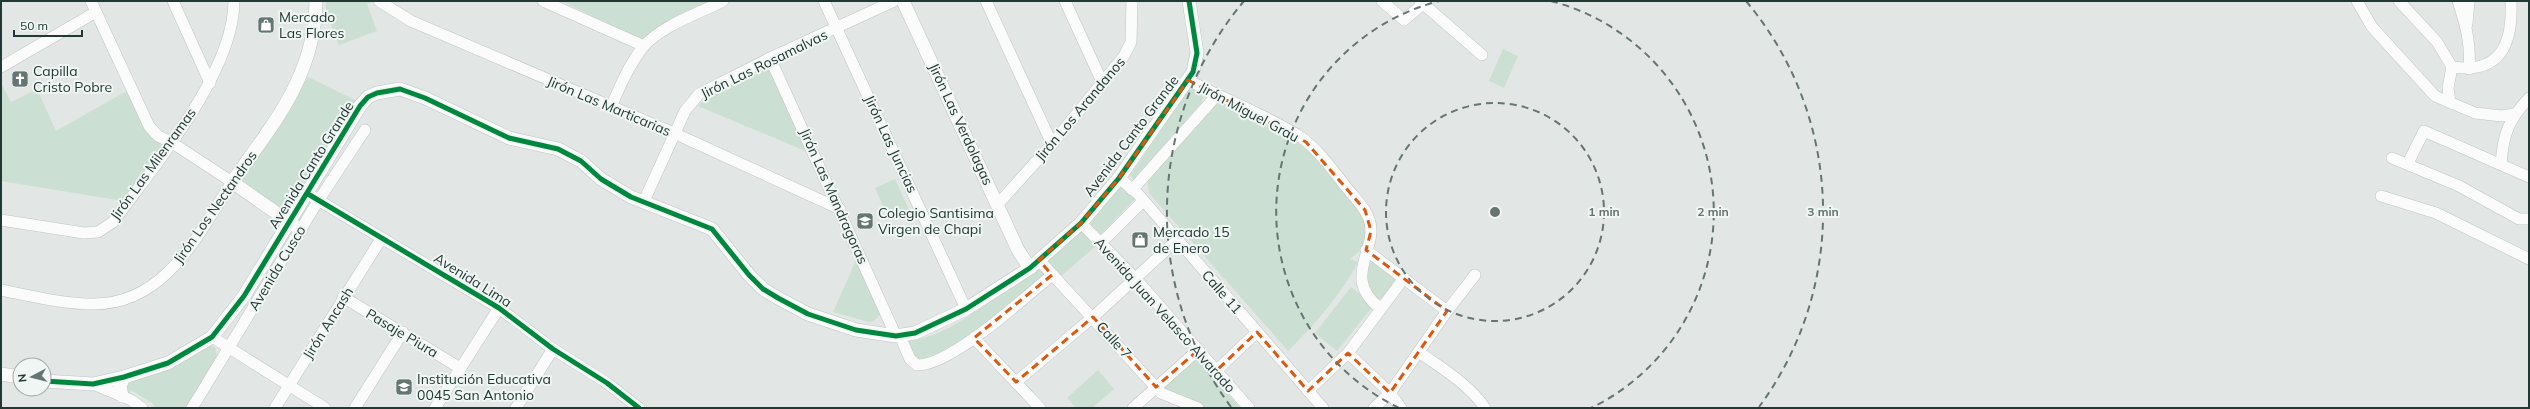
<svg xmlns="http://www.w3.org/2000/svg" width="2530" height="409" font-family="Mulish,sans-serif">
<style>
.green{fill:#ccdfd3}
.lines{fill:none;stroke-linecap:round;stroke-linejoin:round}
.minor-casing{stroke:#bfc4c2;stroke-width:12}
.tertiary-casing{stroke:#bfc4c2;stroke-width:14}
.minor{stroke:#fbfbfb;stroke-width:11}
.tertiary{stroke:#fbfbfb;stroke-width:13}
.cycleway-casing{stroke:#f0f6f3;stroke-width:8}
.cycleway{stroke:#00873e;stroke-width:5}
.marked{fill:none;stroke:#de570e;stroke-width:3;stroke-dasharray:8 5;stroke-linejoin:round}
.ring{fill:none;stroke:#657572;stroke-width:2;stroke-dasharray:7 5}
.labels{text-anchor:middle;stroke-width:4;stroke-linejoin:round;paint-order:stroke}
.poi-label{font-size:14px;fill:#223834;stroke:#f0f6f3;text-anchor:start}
.street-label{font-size:14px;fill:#223834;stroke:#f0f6f3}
.centre{fill:#657572;stroke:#f0f6f3;stroke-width:2}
.ring-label{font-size:12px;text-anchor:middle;font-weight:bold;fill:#657572;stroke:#f0f6f3;stroke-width:4;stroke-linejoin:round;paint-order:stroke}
</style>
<rect width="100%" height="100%" fill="#e2e7e5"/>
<g class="green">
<path d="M 326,1 L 370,1 L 371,2 L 367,4 L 377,31 L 339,45 L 329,19 L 343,13 L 326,19 Z"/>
<path d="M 562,1 L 712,1 L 642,41 Z"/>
<path d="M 1503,49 L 1518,56 L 1504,88 L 1489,81 Z"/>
<path d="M 770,68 L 810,153 L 698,106 L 710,95 Z"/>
<path d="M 308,77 L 357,101 L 287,215 L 238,181 Z"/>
<path d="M 1,83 L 11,102 L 37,89 L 56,131 L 130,89 L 163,144 L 123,201 L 1,181 Z"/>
<path d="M 1195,89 L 1203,97 L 1202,102 L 1134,179 L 1130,176 L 1188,90 Z"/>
<path d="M 1216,102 L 1230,104 L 1295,137 L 1309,148 L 1365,211 L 1368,230 L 1362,249 L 1350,259 L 1358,262 C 1341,295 1315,324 1288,351 L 1149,193 L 1147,177 Z"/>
<path d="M 895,179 L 909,210 L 889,219 L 875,188 Z"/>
<path d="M 1121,185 L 1136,198 L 1101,234 L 1087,221 Z"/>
<path d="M 1082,229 L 1097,245 L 1060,277 L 1046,263 Z"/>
<path d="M 1370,256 L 1399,279 L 1384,297 L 1379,299 C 1361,292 1367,271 1370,256 Z"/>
<path d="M 857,258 L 881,310 L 880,315 L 874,321 L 869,322 L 833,312 Z"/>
<path d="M 1037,267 L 1045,272 L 1045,276 C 1019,297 949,360 917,362 L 907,341 C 948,339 1003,291 1037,267 Z"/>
<path d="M 1351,287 L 1374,305 L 1337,351 L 1315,333 Z"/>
<path d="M 208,346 L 215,347 L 217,356 L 187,408 L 156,408 L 152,403 L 131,390 L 128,396 L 123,385 L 127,381 Z"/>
<path d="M 1196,358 L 1240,408 L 1204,408 L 1164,394 L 1161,390 Z"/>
<path d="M 1098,370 L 1114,389 L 1092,408 L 1076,408 L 1067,398 Z"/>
</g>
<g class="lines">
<g class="minor-casing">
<g id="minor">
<path d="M 173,1 L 210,83"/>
<path d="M 379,1 L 411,21 L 676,134 L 840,209"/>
<path d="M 543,1 L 644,46"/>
<path d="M 824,1 L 966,309"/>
<path d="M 986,1 L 1052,144"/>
<path d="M 1065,1 L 1103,84"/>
<path d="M 1382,1 L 1404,20 L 1423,4"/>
<path d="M 1420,1 L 1482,55"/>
<path d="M 2357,1 L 2372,27 L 2435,96 L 2475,113 L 2502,116 L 2514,114"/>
<path d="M 2399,1 L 2437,42 L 2452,67 L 2448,88 L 2450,103"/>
<path d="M 2458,1 C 2466,25 2471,44 2469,69"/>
<path d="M 2467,24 L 2469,1"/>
<path d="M 770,58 L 896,336"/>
<path d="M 1,67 L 96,12"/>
<path d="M 2452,67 C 2500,74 2513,45 2511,1"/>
<path d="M 1188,80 C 1224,99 1266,115 1299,136 C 1317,148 1333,170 1346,187 C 1354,197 1365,207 1369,219 C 1380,248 1340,277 1380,308"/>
<path d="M 611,107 C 620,86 629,65 643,47 C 662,25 698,14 723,1"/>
<path d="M 2392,158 L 2459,186 L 2519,219 L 2529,219"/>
<path d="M 2408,163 L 2424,131 L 2529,177"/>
<path d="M 2501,164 C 2503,134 2509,119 2529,98"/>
<path d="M 1119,178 L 1138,194 L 1323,408"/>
<path d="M 1132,190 L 1217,95"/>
<path d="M 308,194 L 499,308 L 553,349 L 607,383 L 639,408"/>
<path d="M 2381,196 L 2436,213 L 2529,259"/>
<path d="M 644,201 L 685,111 L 699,94 L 770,58 L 894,1"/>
<path d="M 998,204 L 1052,144 L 1124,56 L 1131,42 L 1132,1"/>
<path d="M 1,220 L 84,233 L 98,232 L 113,222 C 155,165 234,72 234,1"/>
<path d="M 1081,223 L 1135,278 L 1249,408"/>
<path d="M 1101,243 L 1143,201"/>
<path d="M 1366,250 L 1447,311"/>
<path d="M 1039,260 L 1161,393 L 1198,408"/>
<path d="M 1,290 C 31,296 63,304 94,304 C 166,304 198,234 232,182 L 171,142 L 158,136 L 149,126 L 91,1"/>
<path d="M 343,297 L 460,368"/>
<path d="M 212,337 L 325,408"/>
<path d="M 974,338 L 1040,408"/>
<path d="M 903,343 L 910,359 L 917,365 C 951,366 1024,298 1052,275"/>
<path d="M 1419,352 C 1441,368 1469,384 1485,408"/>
<path d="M 1348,353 L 1390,393 L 1401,408"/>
<path d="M 1216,371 L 1257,332"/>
<path d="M 1016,382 L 1093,317 L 1177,240"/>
<path d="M 93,384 L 131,400 L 142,408"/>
<path d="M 1308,391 L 1348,353 L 1404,278"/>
<path d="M 192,408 L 318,201 L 365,130"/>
<path d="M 275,408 L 381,239"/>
<path d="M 355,408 L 403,332"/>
<path d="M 435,408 L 499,308"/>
<path d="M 516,408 L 553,349"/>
<path d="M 1133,408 L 1197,351"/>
<path d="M 1374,408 L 1390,393 L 1447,311 L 1475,275"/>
</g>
</g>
<g class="tertiary-casing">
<g id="tertiary">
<path d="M 903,1 L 1018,250 L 1030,268"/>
<path d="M 301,230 L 232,182 C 273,124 315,76 316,1"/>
<path d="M 1,374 L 20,377"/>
<path d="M 44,381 L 93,384 L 124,377 L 168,363 L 212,337 L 244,296 L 360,106 L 368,97 L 377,93 L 400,89 L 425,98 L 509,138 L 558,149 L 581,161 L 601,179 L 631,197 L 712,229 L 749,275 L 763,289 L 778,298 L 808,314 L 856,330 L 896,336 L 915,333 L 966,309 L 1030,268 L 1081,223 L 1119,178 L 1193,72 L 1197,53 L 1189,1"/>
<path d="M 122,396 L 120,386 L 124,377"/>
</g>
</g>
<use href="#minor" class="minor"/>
<use href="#tertiary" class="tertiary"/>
<g class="cycleway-casing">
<g id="cycleway">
<path d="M 308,194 L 499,308 L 553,349 L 607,383 L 639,408"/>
<path d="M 44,381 L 93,384 L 124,377 L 168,363 L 212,337 L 244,296 L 360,106 L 368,97 L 377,93 L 400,89 L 425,98 L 509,138 L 558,149 L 581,161 L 601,179 L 631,197 L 712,229 L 749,275 L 763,289 L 778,298 L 808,314 L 856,330 L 896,336 L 915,333 L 966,309 L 1030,268 L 1081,223 L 1119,178 L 1193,72 L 1197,53 L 1189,1"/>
</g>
</g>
<use href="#cycleway" class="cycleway"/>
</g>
<path class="marked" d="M 1188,80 L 1306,142 L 1365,210 L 1371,231 L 1366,250 L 1447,311 L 1390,393 L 1348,353 L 1308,391 L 1257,332 L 1216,371 L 1197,351 L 1156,387 L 1093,317 L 1016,382 L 974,338 L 1052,275 L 1039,260 L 1081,223 L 1119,178 Z"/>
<g class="ring">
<circle cx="1495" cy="212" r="109"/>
<path d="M1399 408A218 218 0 0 1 1439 1M1551 1A218 218 0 0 1 1591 408"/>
<path d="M1231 407A328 328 0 0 1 1244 1M1746 1A328 328 0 0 1 1759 407"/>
</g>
<defs>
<g id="shop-square" transform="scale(0.9)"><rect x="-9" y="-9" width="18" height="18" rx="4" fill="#657572" stroke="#f0f6f3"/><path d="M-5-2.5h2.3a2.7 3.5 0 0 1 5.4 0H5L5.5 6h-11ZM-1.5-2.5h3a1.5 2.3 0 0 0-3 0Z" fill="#fff"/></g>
<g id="church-square" transform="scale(0.9)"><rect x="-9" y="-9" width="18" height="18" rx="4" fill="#657572" stroke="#f0f6f3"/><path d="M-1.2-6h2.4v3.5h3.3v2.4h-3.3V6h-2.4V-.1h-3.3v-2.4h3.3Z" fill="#fff"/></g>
<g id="school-square" transform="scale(0.9)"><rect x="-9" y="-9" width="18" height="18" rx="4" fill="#657572" stroke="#f0f6f3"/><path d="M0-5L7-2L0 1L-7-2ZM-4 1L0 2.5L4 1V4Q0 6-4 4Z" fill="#fff"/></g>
</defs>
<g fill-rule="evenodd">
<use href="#shop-square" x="266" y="25"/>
<use href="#church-square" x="20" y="79"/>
<use href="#school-square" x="865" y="221"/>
<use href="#shop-square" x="1140" y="240"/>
<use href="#school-square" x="404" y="387"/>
</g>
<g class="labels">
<g class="poi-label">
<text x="279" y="22">Mercado<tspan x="279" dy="16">Las Flores</tspan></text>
<text x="33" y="76">Capilla<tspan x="33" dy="16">Cristo Pobre</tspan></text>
<text x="878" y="218">Colegio Santisima<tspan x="878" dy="16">Virgen de Chapi</tspan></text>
<text x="1153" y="237">Mercado 15<tspan x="1153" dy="16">de Enero</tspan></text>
<text x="417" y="384">Institución Educativa<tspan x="417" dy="16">0045 San Antonio</tspan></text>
</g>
<g class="street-label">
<text transform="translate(764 64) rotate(-26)" y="5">Jirón Las Rosamalvas</text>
<text transform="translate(609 106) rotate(23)" y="5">Jirón Las Marticarias</text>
<text transform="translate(1080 109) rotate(-50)" y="5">Jirón Los Arandanos</text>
<text transform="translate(1249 112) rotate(28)" y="5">Jirón Miguel Grau</text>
<text transform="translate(961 124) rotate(65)" y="5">Jirón Las Verdolagas</text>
<text transform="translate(1131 136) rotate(-53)" y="5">Avenida Canto Grande</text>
<text transform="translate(891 144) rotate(65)" y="5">Jirón Las Juncias</text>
<text transform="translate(153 164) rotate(-54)" y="5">Jirón Las Milenramas</text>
<text transform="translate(311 165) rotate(-58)" y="5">Avenida Canto Grande</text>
<text transform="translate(834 196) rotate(66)" y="5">Jirón Las Mandragoras</text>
<text transform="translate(215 207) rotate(-55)" y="5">Jirón Los Nectandros</text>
<text transform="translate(277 268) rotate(-59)" y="5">Avenida Cusco</text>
<text transform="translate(473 280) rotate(32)" y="5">Avenida Lima</text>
<text transform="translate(1222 292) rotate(49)" y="5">Calle 11</text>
<text transform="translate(1165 315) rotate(48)" y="5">Avenida Juan Velasco Alvarado</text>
<text transform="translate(328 323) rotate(-58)" y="5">Jirón Ancash</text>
<text transform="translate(402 333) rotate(31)" y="5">Pasaje Piura</text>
<text transform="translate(1114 340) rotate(48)" y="5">Calle 7</text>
</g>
</g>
<circle cx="1495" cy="212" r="6" class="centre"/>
<g class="ring-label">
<text x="1604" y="216">1 min</text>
<text x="1713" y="216">2 min</text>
<text x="1823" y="216">3 min</text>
</g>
<rect width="2530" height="409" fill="none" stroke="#223834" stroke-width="4"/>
<g transform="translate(32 377) rotate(263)"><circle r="19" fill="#f0f6f3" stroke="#9eaaa7"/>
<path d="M0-3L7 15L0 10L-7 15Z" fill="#657572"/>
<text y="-6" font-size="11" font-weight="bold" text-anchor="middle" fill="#223834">N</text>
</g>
<path d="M14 30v6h68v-6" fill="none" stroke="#223834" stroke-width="2"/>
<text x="20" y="30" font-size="12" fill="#223834" stroke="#f0f6f3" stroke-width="3" paint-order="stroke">50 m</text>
</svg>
